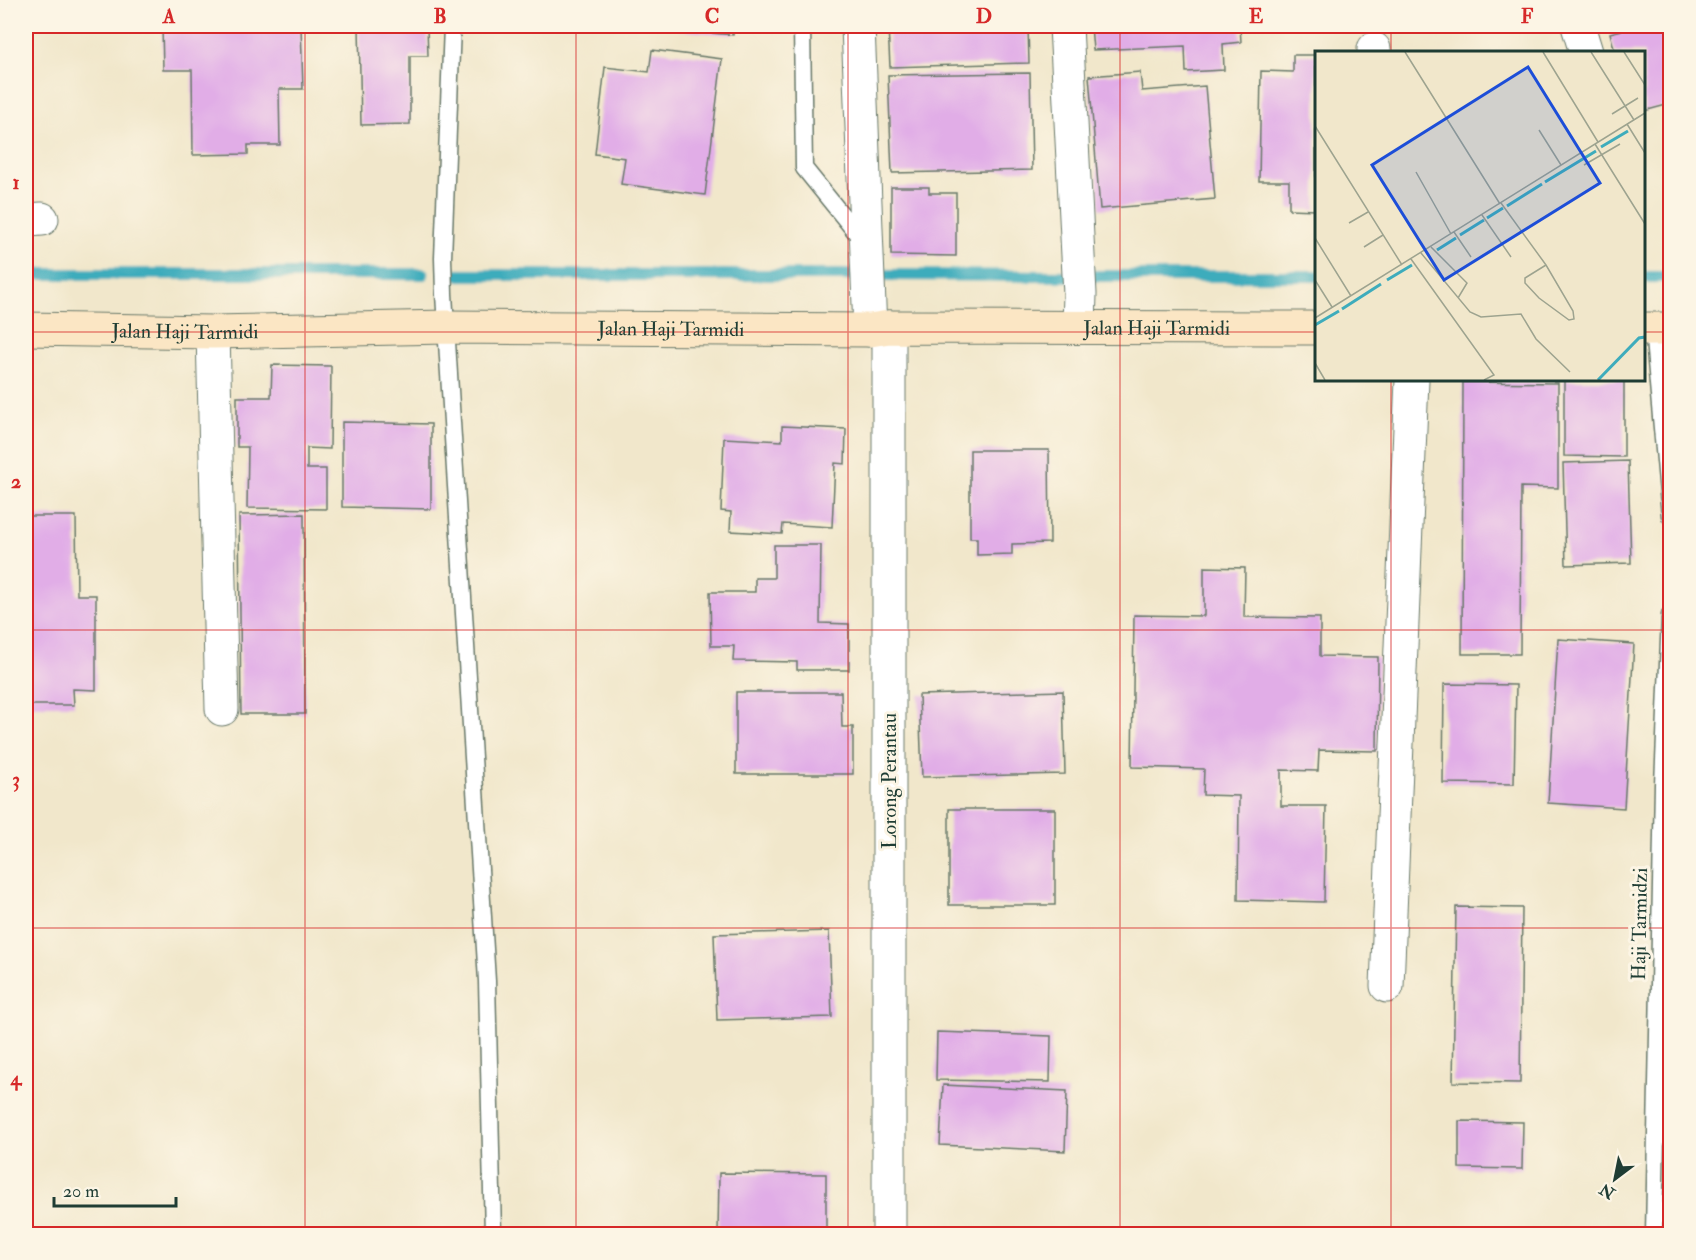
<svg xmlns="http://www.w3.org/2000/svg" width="1696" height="1260" font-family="'IM FELL Double Pica',serif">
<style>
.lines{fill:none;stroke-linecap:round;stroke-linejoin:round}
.stream{stroke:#3eacbc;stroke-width:12}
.building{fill:#e1ade7}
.lane-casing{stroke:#687869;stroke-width:19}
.street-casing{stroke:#687869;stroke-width:35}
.secondary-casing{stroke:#687869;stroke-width:35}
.lane{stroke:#fff;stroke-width:16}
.street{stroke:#fff;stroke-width:33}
.secondary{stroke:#fbe6c4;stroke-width:33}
.grid{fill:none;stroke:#d62828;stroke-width:1.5;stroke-opacity:0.55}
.labels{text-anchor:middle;stroke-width:6;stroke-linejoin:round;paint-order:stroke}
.street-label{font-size:20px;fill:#1f3d34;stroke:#fcf5e5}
.inset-river{fill:none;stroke:#3eacbc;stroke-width:3}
.inset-road{fill:none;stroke:#9da38f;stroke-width:1.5}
.view{fill:#1d4ed8;fill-opacity:0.15;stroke:#1d4ed8;stroke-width:3}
.inset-edge{fill:none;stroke:#1f3d34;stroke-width:3}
.neatline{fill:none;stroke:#d62828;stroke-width:2}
.grid-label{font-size:20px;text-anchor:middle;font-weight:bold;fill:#d62828}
</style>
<rect width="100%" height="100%" fill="#fcf5e5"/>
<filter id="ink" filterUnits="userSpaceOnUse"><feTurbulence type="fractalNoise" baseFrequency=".0167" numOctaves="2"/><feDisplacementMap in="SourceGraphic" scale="12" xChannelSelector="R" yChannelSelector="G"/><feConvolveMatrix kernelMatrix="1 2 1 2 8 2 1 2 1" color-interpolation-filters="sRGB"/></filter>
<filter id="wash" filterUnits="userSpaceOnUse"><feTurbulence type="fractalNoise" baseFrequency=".008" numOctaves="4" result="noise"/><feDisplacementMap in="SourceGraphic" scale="24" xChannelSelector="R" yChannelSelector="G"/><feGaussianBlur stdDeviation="1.35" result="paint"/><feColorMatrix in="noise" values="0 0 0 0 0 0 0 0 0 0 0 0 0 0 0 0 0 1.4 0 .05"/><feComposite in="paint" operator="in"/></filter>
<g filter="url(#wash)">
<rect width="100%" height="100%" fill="#f1e7cb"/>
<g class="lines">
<g class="stream">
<path d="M 26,274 L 423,274"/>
<path d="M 455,275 L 849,275"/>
<path d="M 882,275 L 1068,276"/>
<path d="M 1094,276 L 1316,276"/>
<path d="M 1644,277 L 1670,277"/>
</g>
</g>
<g id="blocks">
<g class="building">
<rect x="26" y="26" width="4" height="108"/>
<path d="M 162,26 L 301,26 L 303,89 L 279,89 L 280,145 L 248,145 L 248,154 L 193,155 L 192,70 L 163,70 Z"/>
<path d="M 359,26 L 427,26 L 428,56 L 410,56 L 410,124 L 361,125 Z"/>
<path d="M 678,26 L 734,26 L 733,35 L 678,30 Z"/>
<path d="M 888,26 L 1028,26 L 1029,63 L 890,67 Z"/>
<path d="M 1091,26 L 1240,26 L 1241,42 L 1223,44 L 1224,70 L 1186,72 L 1185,46 L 1093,50 Z"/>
<path d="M 1638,26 L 1670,26 L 1670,104 L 1644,111 L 1644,52 L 1615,52 L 1610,33 Z"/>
<path d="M 652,50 L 722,59 L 705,195 L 621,184 L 625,158 L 595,154 L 605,67 L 649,72 Z"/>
<path d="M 1293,55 L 1316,55 L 1316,210 L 1289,209 L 1289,181 L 1259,181 L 1261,71 L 1293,72 Z"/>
<path d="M 1140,72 L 1142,91 L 1205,86 L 1215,199 L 1100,209 L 1089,76 Z"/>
<path d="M 1030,73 L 1032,170 L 892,173 L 888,75 Z"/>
<path d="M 891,187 L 929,187 L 929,193 L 956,193 L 956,256 L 891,255 Z"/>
<path d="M 272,365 L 331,366 L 330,449 L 307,448 L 307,469 L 326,469 L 326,509 L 247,508 L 248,447 L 237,447 L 237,397 L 271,397 Z"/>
<path d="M 1564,380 L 1624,380 L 1624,457 L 1564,456 Z"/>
<path d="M 1463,382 L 1558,383 L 1558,488 L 1521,487 L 1520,654 L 1462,654 Z"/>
<path d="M 342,422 L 431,424 L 431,509 L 342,507 Z"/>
<path d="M 782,426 L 846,429 L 845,464 L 835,463 L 832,527 L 783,524 L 782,534 L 730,531 L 731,512 L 721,511 L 724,438 L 782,441 Z"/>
<path d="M 970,450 L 1049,450 L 1050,543 L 1012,544 L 1012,554 L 977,555 L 977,538 L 970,538 Z"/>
<path d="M 1628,461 L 1631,563 L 1566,565 L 1563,463 Z"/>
<path d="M 304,514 L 305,714 L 241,714 L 239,515 Z"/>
<path d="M 26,516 L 76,516 L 77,595 L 96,595 L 96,690 L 73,689 L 74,705 L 26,705 Z"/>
<path d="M 774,545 L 821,545 L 820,623 L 849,624 L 849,670 L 797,670 L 797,662 L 733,661 L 734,646 L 711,646 L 710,592 L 755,592 L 755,578 L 774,578 Z"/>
<path d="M 1204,567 L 1245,568 L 1244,617 L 1320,618 L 1320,656 L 1378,657 L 1377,751 L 1319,750 L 1318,771 L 1281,770 L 1281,806 L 1326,806 L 1324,902 L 1238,900 L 1239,796 L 1203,795 L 1204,769 L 1132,767 L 1134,615 L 1204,616 Z"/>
<path d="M 1558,639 L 1634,644 L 1624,808 L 1548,803 Z"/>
<path d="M 1444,684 L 1516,685 L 1514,784 L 1443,783 Z"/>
<path d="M 1063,691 L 1065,774 L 922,777 L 919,695 Z"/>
<path d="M 736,692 L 841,692 L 842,727 L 853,727 L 853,774 L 736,774 Z"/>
<rect x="949" y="809" width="106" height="96"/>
<path d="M 1456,907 L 1522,908 L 1520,1083 L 1453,1082 Z"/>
<path d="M 829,931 L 832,1017 L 717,1020 L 714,934 Z"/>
<path d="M 937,1032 L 1051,1036 L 1050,1082 L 936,1080 Z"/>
<path d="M 943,1085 L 1067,1091 L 1065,1151 L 940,1145 Z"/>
<path d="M 1459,1121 L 1523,1122 L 1522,1169 L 1459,1168 Z"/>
<path d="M 719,1173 L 826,1174 L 826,1234 L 718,1234 Z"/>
</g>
</g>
</g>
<g filter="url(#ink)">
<use href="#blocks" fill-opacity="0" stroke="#687869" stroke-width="1.5"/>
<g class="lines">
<g class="lane-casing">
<g id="lane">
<path d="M 452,26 L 443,258 L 444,294 L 487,981 L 493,1234"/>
<path d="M 802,26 L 804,168 L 863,241"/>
<path d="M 1653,329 L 1670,516"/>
<path d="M 1654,1234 L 1663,785 L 1670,615"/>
</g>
</g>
<g class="street-casing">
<g id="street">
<path d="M 858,26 L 870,330"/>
<path d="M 1066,26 L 1080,294 L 1079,327"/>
<path d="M 1578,26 L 1586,52"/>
<path d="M 1374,49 L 1374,52"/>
<path d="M 26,220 L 42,219"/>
<path d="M 213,332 L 222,709"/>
<path d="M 1387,986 L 1412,380"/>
<path d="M 889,1234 L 889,327"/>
</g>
</g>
<g class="secondary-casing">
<g id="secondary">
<path id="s1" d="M 26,329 L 213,332 L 446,327 L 870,330 L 889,327 L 1316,328"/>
<path d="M 1644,329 L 1670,329"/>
</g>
</g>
<use href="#lane" class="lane"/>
<use href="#street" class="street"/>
<use href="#secondary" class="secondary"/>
</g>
</g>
<path class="grid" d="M 305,26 L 305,1234M 576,26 L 576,1234M 848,26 L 848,1234M 1120,26 L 1120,1234M 1391,26 L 1391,52M 26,332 L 1316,332M 1644,332 L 1670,332M 1391,380 L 1391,1234M 26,630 L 1670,630M 26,928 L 1670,928"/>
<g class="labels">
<g class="street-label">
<text dy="7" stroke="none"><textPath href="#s1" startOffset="1131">Jalan Haji Tarmidi</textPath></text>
<text dy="7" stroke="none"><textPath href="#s1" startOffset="645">Jalan Haji Tarmidi</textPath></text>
<text dy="7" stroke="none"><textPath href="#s1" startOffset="159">Jalan Haji Tarmidi</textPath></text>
<text transform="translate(889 781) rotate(-90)" y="7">Lorong Perantau</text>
<text transform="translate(1639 924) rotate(-89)" y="7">Haji Tarmidzi</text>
</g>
</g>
<g transform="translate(1315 51)">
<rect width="330" height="330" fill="#f1e7cb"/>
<path class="inset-river" d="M 286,96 L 313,80M 230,131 L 281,100M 192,155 L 227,133M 172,167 L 188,157M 145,184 L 169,169M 122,199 L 141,187M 72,229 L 97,214M 27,258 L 66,233M 0,274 L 24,260M 283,329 L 324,287 L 330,286"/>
<path class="inset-road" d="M 90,1 L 185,153M 228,1 L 283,91M 276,1 L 319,69M 309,1 L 330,34M 297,63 L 323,47M 312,73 L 330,102M 0,75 L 87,214M 224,79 L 246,114M 280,93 L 330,173M 269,114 L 305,93M 101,121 L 136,183M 186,152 L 231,214 L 258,260 L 259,268 L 254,269 L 224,247 L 210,232 L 210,227 L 231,214M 167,164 L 196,206M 34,172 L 53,161M 139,181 L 156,206M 0,187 L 36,245M 49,196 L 68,184M 116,196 L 152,232 L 143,247M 106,202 L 155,261 L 166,266 L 206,263 L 221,288 L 255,321M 96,208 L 179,324 L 169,329M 0,229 L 17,256M 0,267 L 330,62M 0,312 L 10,329"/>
<path class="view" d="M 213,16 L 285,132 L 129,229 L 57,114 Z"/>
<rect width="330" height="330" class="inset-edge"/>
</g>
<rect width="1696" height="1260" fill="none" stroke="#fcf5e5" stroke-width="66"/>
<g transform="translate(1615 1179) rotate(212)" stroke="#fcf5e5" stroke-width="4.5" paint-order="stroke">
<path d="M0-4.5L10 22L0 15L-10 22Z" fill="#1f3d34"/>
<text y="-9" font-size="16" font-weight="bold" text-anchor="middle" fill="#1f3d34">N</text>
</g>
<path d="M54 1197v9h122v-9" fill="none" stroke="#1f3d34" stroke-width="3"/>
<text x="63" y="1197" font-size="18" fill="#1f3d34" stroke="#fcf5e5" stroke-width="4.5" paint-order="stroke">20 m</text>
<rect x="33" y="33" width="1630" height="1194" class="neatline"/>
<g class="grid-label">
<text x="169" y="23">A</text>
<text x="440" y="23">B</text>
<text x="712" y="23">C</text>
<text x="984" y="23">D</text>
<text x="1256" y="23">E</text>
<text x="1527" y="23">F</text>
<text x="16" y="189">1</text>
<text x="16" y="488">2</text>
<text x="16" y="786">3</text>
<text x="16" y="1085">4</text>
</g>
</svg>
